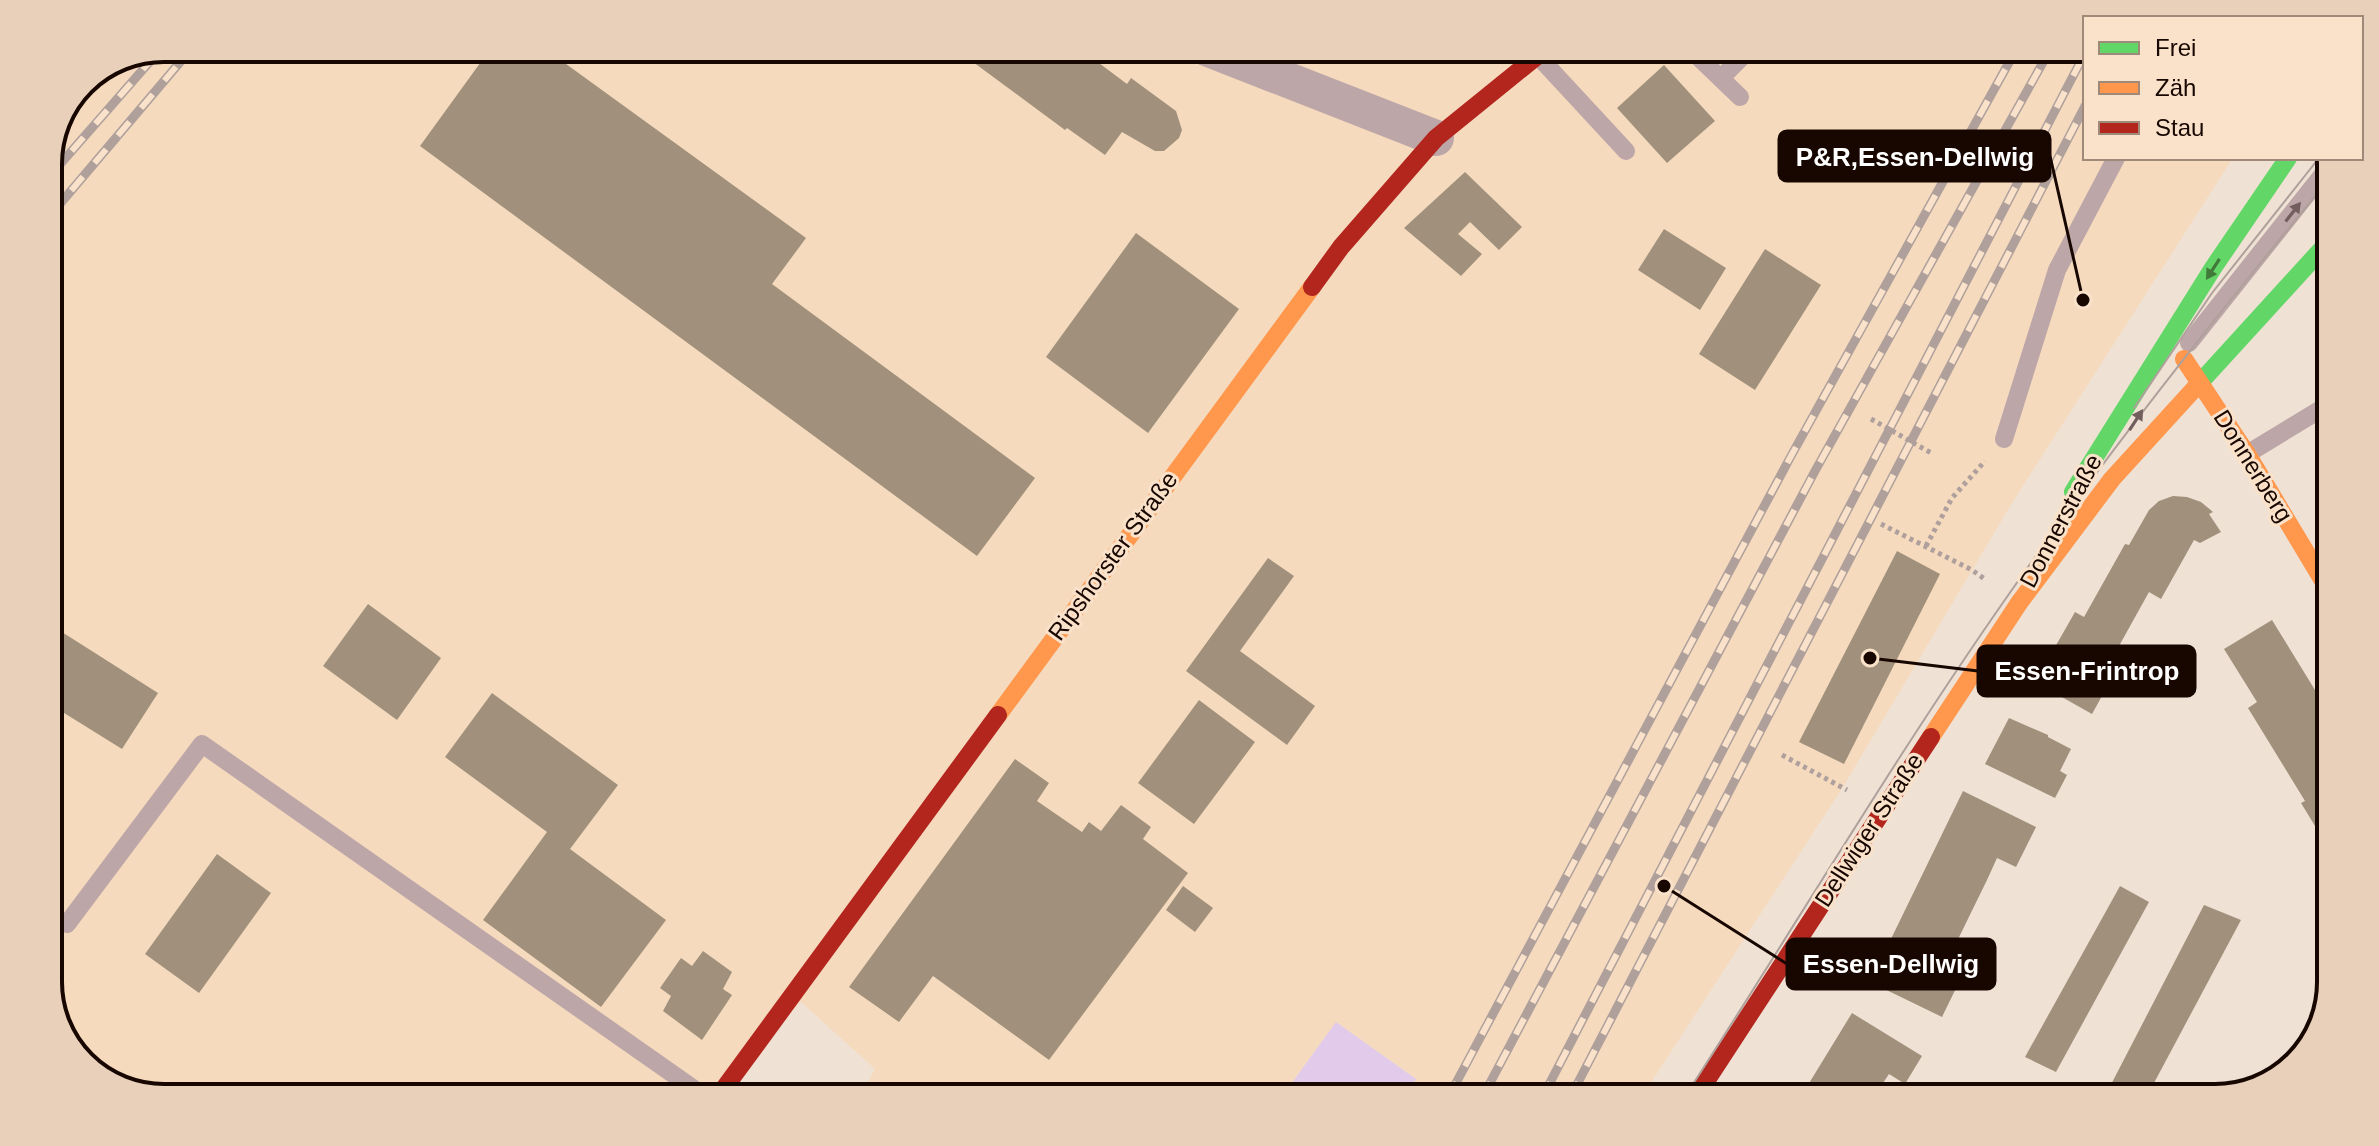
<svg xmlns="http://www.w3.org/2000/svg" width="2379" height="1146" font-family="Arial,sans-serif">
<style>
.built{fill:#f5dabe}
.green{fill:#e2caea}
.building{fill:#a1917c}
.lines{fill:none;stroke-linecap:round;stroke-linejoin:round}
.path{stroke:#afa09d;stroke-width:5;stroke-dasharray:4 4;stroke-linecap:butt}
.lane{stroke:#bda6a7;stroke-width:18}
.street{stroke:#bda6a7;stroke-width:36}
.fast{stroke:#63d668;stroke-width:18}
.slow{stroke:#ff974d;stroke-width:18}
.jam{stroke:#b3261e;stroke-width:18}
.tram{stroke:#afa09b;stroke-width:2}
.rail-casing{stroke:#afa09b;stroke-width:9}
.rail{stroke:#fae2ca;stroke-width:6;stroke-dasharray:18;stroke-linecap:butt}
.path-bridge{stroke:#afa09d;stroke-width:5;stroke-dasharray:4 4;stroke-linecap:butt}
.oneway{fill:#725e5c}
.oneway2{fill:#417939}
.labels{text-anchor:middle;stroke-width:6;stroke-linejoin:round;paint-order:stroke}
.street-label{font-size:24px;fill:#170700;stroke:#fae2ca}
.rim{fill:none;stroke:#170700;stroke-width:4}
.leader{fill:none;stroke:#170700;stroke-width:3}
.callout-dot{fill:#170700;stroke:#fae2ca;stroke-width:3}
.callout{fill:#170700;stroke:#170700;stroke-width:3}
.callout-label{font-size:26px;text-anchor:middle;font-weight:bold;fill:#fff}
</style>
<rect width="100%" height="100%" fill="#efe2d5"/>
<path class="built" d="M 164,48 L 2085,48 L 2085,158 L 2233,158 L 2012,503 L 1843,787 L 1641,1098 L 1406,1098 L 1415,1078 L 1336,1022 L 1281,1098 L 859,1098 L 875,1069 L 801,1002 L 707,1098 L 164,1098 L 113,1086 L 68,1047 L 48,990 L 48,157 L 82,82 Z"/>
<path class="green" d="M 1336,1022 L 1416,1079 L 1406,1098 L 1281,1098 Z"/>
<g class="building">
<path d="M 491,48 L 544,48 L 806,238 L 772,284 L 1035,478 L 977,556 L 420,146 Z"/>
<path d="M 954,48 L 1079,48 L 1127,84 L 1131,78 L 1176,111 L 1182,130 L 1179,138 L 1164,151 L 1155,151 L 1122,132 L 1105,155 L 1067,128 L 1065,130 Z"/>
<path d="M 1664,65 L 1715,121 L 1667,163 L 1617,108 Z"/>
<path d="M 1465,172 L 1522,227 L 1499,250 L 1470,222 L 1458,234 L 1482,254 L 1461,276 L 1404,228 Z"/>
<path d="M 1664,229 L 1726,268 L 1700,310 L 1638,270 Z"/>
<path d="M 1136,233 L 1239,309 L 1148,433 L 1046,357 Z"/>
<path d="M 1765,249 L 1821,285 L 1755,390 L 1699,354 Z"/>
<path d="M 2173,496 L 2187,497 L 2201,502 L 2213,512 L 2209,514 L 2221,532 L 2200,543 L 2194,540 L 2161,599 L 2149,592 L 2099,682 L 2107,687 L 2092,714 L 2035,682 L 2075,612 L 2084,617 L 2125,544 L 2129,545 L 2149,510 L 2159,501 Z"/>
<path d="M 1897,551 L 1940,574 L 1844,764 L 1799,742 Z"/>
<path d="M 1268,558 L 1294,576 L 1240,651 L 1315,706 L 1287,745 L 1186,671 Z"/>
<path d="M 368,604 L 441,658 L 397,720 L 323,666 Z"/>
<path d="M 2272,620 L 2331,716 L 2329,849 L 2301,803 L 2305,801 L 2248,708 L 2257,702 L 2224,649 Z"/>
<path d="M 54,627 L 158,693 L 122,749 L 48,703 L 48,636 Z"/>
<path d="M 492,693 L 618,785 L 570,849 L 666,920 L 601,1007 L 483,920 L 547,832 L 445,757 Z"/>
<path d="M 1199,700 L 1255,742 L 1194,824 L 1138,783 Z"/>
<path d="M 2009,718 L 2048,735 L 2048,737 L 2071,749 L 2060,771 L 2067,775 L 2055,798 L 1985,764 Z"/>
<path d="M 1015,759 L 1049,783 L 1037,801 L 1082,832 L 1089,822 L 1101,831 L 1121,805 L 1151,827 L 1143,839 L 1188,873 L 1049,1060 L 933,976 L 899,1022 L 849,987 Z"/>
<path d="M 1963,791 L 2036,827 L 2016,867 L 1997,858 L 1987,880 L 1943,970 L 1961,978 L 1942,1017 L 1870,982 Z"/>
<path d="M 217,854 L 271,893 L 199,993 L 145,954 Z"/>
<path d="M 1183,886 L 1213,908 L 1195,932 L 1166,910 Z"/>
<path d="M 2120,886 L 2149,902 L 2056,1072 L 2025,1057 Z"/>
<path d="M 2204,905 L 2241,920 L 2146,1098 L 2104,1098 Z"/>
<path d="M 703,951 L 732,972 L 723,989 L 732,995 L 702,1040 L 663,1011 L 671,996 L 660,988 L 681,958 L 692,966 Z"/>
<path d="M 1852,1013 L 1922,1056 L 1905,1084 L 1889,1074 L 1873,1098 L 1800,1098 Z"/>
</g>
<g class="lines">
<g class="path">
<path d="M 1881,524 L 1972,570 L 1986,580"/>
<path d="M 1926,546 L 1952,498 L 1985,461"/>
<path d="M 1782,755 L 1847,790"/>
</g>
<g class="lane">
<path d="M 1689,48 L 1740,97"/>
<path d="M 1538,56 L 1626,151"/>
<path d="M 1721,78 L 1751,48"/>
<path d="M 2189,343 L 2331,164"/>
<path d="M 2004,439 L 2057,270 L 2116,158"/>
<path d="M 2247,454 L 2331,403"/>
<path d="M 67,924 L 202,744 L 707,1098"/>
</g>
<path class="street" d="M 1206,48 L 1436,138"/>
<g class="fast">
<path d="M 2195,388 L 2331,239"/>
<path d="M 2073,492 L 2213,268 L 2288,158"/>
</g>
<g class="slow">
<path d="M 2184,359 L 2247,454 L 2331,594"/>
<path d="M 998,715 L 1312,287"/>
<path d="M 1931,737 L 2019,603 L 2112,479 L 2195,388"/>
</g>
<g class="jam">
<path d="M 1312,287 L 1341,247 L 1436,138 L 1547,48"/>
<path d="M 717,1098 L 998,715"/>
<path d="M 1695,1098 L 1931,737"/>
</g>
<g class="tram">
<path d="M 2134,408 L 2212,293 L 2319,158"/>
<path d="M 1684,1098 C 1793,930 1894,758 2009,594 C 2109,450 2219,312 2331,177"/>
</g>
<g class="rail-casing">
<g id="rail">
<path d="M 48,178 L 160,50"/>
<path d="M 48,218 L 192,48"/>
<path d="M 1448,1098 L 1791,456 L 2017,48"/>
<path d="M 1482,1098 L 1815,471 L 2051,48"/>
<path d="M 1542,1098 L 2085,53"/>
<path d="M 1570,1098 L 2085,106"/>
</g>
</g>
<use href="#rail" class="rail"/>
<path class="path-bridge" d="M 1871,419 L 1933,454"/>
</g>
<defs><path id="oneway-solid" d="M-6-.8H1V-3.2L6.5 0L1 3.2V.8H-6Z" transform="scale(2)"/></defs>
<g class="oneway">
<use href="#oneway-solid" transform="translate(2293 212) rotate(-52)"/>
<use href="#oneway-solid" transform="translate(2136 420) rotate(-57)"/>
</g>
<use class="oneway2" href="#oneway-solid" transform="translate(2213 269) rotate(123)"/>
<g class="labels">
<g class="street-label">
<text transform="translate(2253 466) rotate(58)" y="8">Donnerberg</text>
<text transform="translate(2061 521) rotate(-62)" y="8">Donnerstraße</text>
<text transform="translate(1113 556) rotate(-54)" y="8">Ripshorster Straße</text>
<text transform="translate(1869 830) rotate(-57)" y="8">Dellwiger Straße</text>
</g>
</g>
<path d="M0 0H2379V1146H0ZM164 62H2215A102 102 0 0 1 2317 164V982A102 102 0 0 1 2215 1084H164A102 102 0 0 1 62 982V164A102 102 0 0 1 164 62Z" fill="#e8d0ba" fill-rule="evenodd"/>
<path class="rim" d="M164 62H2215A102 102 0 0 1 2317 164V982A102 102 0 0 1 2215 1084H164A102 102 0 0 1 62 982V164A102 102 0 0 1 164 62Z"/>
<path class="leader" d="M2083 300L2050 156M1870 658L1978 671M1664 886L1787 964"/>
<g class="callout-dot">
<circle cx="2083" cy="300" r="8"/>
<circle cx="1870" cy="658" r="8"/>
<circle cx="1664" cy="886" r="8"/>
</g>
<g class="callout">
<rect x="1779" y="131" width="271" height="50" rx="8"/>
<rect x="1978" y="646" width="217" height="50" rx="8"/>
<rect x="1787" y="939" width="208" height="50" rx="8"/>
</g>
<g class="callout-label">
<text x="1915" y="166">P&amp;R,Essen-Dellwig</text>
<text x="2087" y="680">Essen-Frintrop</text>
<text x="1891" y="973">Essen-Dellwig</text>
</g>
<rect x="2083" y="16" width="280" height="144" fill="#fae2ca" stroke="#9f8a79" stroke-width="2"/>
<rect x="2099" y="42" width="40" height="12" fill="#63d668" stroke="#9f8a79" stroke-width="2"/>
<text x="2155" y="56" font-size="24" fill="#170700">Frei</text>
<rect x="2099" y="82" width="40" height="12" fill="#ff974d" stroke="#9f8a79" stroke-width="2"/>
<text x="2155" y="96" font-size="24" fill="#170700">Zäh</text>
<rect x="2099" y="122" width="40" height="12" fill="#b3261e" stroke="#9f8a79" stroke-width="2"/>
<text x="2155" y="136" font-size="24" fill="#170700">Stau</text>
</svg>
